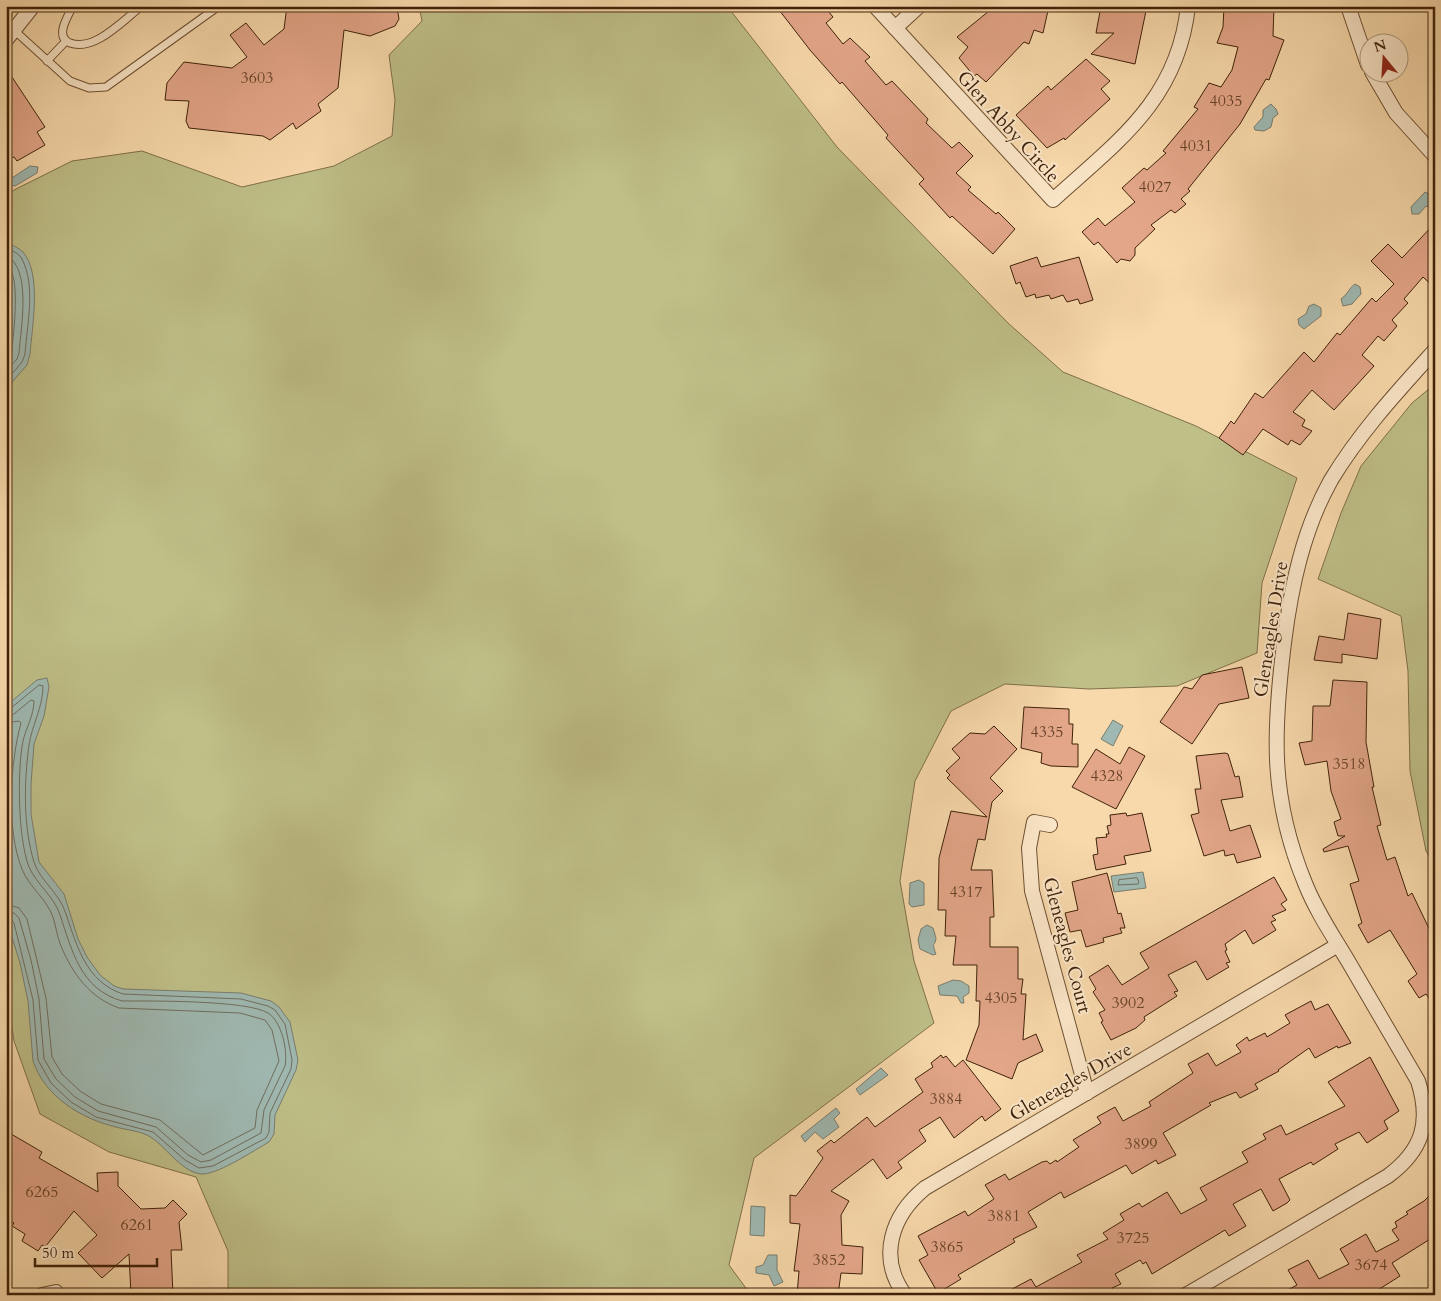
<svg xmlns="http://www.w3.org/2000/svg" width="1441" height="1301" font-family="Cardo,serif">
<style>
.green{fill:#bfbf88;stroke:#807049}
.water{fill:#9fb9b2;stroke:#797d6f}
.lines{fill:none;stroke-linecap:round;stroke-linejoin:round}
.shore{stroke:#706e5e;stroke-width:1}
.building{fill:#e3a689;stroke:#40220a}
.lane-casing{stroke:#6e5032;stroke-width:9}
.street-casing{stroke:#6e5032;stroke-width:16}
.lane{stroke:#fae6c8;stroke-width:7}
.street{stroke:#fae6c8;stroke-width:14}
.labels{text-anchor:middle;stroke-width:4;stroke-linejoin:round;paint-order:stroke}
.number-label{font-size:16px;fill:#69432a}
.street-label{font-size:19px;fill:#40220a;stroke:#fae6c8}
</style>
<rect width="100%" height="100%" fill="#f8d9ab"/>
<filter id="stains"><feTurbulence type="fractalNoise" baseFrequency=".004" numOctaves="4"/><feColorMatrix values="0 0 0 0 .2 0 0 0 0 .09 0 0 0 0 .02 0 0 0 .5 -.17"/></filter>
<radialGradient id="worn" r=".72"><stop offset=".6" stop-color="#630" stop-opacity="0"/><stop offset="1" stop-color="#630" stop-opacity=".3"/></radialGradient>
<g class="green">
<path d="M 419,6 L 727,6 L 837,147 L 1008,323 L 1063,372 L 1196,426 L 1297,478 L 1262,583 L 1257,653 L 1177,686 L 1089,689 L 1005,684 L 951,711 L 915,781 L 900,881 L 914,961 L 934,1023 L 754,1158 L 729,1265 L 751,1295 L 228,1295 L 228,1251 L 196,1177 L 109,1152 L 40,1114 L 14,1041 L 6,985 L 6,198 L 14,190 L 72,161 L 142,151 L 242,187 L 334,166 L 392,136 L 395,100 L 389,55 L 422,21 Z"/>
<path d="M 1435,384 L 1435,865 L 1426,851 L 1410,771 L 1408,671 L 1401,616 L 1318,579 L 1341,513 L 1361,466 L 1412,403 Z"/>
</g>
<g class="water">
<path d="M 1271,104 L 1276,109 L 1278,114 L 1273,118 L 1271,127 L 1264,131 L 1255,130 L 1254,127 L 1263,117 L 1263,110 Z"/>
<path d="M 30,166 L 38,167 L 37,173 L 15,186 L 8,184 L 9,180 Z"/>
<path d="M 1425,192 L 1433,196 L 1435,205 L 1429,207 L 1426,206 L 1419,214 L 1412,214 L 1411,207 Z"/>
<path d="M 6,242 C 12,245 19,248 23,252 C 42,274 32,327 30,354 L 27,365 L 6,389 Z"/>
<path d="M 1355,284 L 1360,287 L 1361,294 L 1352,304 L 1343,306 L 1341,299 C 1348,294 1349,288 1355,284 Z"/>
<path d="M 1314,304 L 1321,308 L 1321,316 L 1304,329 L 1299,325 L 1298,319 L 1306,314 L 1309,306 Z"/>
<path d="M 47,678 L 49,687 L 44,716 L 34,744 L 31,784 L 31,814 L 39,862 L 64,894 L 78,939 L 87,957 L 100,975 L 114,986 L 123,989 L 241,993 L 271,1001 L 279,1007 L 290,1022 L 298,1060 L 296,1070 L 275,1115 L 274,1134 L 269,1142 C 253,1151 222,1172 204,1174 C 184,1175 167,1148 152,1138 C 143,1131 126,1130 116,1127 C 82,1119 45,1097 33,1061 L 28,1001 L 20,963 L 6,918 L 6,706 L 37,680 Z"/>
<path d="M 1113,720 L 1123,726 L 1113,746 L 1101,739 Z"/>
<path d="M 1143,872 L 1146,888 L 1114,892 L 1111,876 Z"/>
<path d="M 919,880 L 924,883 L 924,905 L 912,907 L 909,904 L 910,883 Z"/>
<path d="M 927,925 L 933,928 L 936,938 C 935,948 931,940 936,954 L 933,955 L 920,949 L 918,940 L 921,929 Z"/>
<path d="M 953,980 L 961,981 L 969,986 L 969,993 L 963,997 L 964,1003 L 961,1003 L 957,996 L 940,995 L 938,986 Z"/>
<path d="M 881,1068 L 888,1075 L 860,1095 L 856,1089 Z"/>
<path d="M 836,1108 L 840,1113 L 834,1119 L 839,1127 L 823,1139 L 815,1132 L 805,1142 L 801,1136 Z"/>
<path d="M 751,1206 L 765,1207 L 764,1236 L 750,1235 Z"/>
<path d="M 768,1255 L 777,1255 L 777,1270 L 783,1282 L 774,1286 L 769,1275 L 756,1273 L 756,1267 L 763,1265 Z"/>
</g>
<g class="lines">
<g class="shore">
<path d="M 6,248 C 12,251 19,253 22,259 C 36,286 27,325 25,354 L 22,362 L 6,381"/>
<path d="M 6,255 C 32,268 21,327 19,353 L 17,359 L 6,371"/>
<path d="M 6,263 C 22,274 13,333 12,351 L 6,360"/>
<path d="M 6,710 L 11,708 L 39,685 L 43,686 C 43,707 32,725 29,745 C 24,782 23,826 34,862 C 40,881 59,892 66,914 C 77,946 86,982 123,994 L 241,999 L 268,1006 L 275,1010 L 285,1024 L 292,1060 L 291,1069 L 270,1113 L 269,1132 L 266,1138 L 213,1166 L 199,1168 L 185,1160 L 153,1132 L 96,1117 L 71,1102 L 51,1083 L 38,1060 L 33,1000 L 14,923 L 11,919 L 6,918"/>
<path d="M 6,716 L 14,714 L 31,700 L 34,701 C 34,715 26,728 23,741 C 17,771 18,839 29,867 C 37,885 54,896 60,915 C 72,950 80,989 122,1001 C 150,1001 247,1000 268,1013 C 282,1022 288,1051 285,1066 L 264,1110 L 261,1133 L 211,1160 L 201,1162 L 188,1155 L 156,1127 L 98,1111 L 75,1097 L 56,1079 L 44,1059 L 39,999 L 31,960 L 19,918 L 14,913 L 6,912"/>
<path d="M 6,723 L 19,721 L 21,723 C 10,763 6,830 22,869 C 29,887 46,898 53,917 C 56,926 57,937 61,946 C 72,973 90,998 119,1008 L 240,1013 L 265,1020 L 272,1030 L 279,1061 L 257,1110 L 255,1128 L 203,1155 L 160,1120 L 101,1104 L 80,1091 L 62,1074 L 52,1057 L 46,998 L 27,919 L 19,908 L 6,904"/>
<path d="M 1137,878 L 1139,882 L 1138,884 L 1118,885 L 1119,880 Z"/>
</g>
</g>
<g class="building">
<path d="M 287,6 L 392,6 L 398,13 L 399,19 L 395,26 L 370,36 L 344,30 L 338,88 L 318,104 L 321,111 L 296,129 L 293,123 L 270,140 L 263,136 L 189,128 L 186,121 L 189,101 L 165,100 L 167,83 L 184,62 L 232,68 L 247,57 L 230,35 L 246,23 L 264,45 L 284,29 Z"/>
<path d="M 776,6 L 824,6 L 833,17 L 826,23 L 843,44 L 850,38 L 870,57 L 865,61 L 886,85 L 892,81 L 928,119 L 926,123 L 952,148 L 959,142 L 973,156 L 956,173 L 971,187 L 968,190 L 996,214 L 998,212 L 1015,229 L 993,254 L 952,216 L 950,218 L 919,184 L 924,179 L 886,138 L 888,135 L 842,82 L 840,84 L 810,50 Z"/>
<path d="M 990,6 L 1049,6 L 1043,33 L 1034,30 L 1029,44 L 1024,42 L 986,82 L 977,74 L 974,76 L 959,58 L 968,47 L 957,37 L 989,11 Z"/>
<path d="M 1101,6 L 1147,6 L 1135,64 L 1091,54 L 1114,33 L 1096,33 Z"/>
<path d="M 1224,6 L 1274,6 L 1273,36 L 1284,40 L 1269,80 L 1266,79 L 1240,124 L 1188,189 L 1190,191 L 1181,199 L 1186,204 L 1175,213 L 1171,210 L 1151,225 L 1155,229 L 1135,248 L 1135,255 L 1130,261 L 1121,259 L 1117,263 L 1098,242 L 1094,245 L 1082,232 L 1098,218 L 1105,226 L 1135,202 L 1122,188 L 1144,168 L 1147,170 L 1166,153 L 1163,151 L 1198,109 L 1194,107 L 1209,83 L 1221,87 L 1232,70 L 1238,47 L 1217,43 L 1223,27 Z"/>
<path d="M 1086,59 L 1110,81 L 1101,89 L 1110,99 L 1065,140 L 1064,138 L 1047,148 L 1016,115 L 1048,86 L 1051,90 Z"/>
<path d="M 6,68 L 45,127 L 37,132 L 45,145 L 17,161 L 14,157 L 6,160 Z"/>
<path d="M 1435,223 L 1435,288 L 1423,277 L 1404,299 L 1408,303 L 1392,320 L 1397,326 L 1384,341 L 1378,336 L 1362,355 L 1374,366 L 1334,410 L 1312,390 L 1293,412 L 1305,420 L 1302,426 L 1312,431 L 1300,445 L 1291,440 L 1288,445 L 1263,429 L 1243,455 L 1219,438 L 1231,421 L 1234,424 L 1255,393 L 1263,398 L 1304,352 L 1314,362 L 1337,333 L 1340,335 L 1372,298 L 1376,302 L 1394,284 L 1371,261 L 1388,244 L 1402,258 Z"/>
<path d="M 1037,257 L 1041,267 L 1079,257 L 1093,300 L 1080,304 L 1078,299 L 1067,302 L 1063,295 L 1051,299 L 1049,295 L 1036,298 L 1035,294 L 1026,297 L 1020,282 L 1016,284 L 1010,266 Z"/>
<path d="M 1348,613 L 1381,619 L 1377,659 L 1342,654 L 1342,663 L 1314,660 L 1319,636 L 1344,640 Z"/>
<path d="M 1242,667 L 1249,698 L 1219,704 L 1192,744 L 1160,722 L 1184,687 L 1192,689 L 1202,675 Z"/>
<path d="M 1333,680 L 1367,682 L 1366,742 L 1374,787 L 1372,787 L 1381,825 L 1377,826 L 1387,860 L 1395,857 L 1408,896 L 1412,893 L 1435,941 L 1435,1006 L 1426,994 L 1419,998 L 1408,981 L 1417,974 L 1390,930 L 1368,943 L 1358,925 L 1362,923 L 1350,884 L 1359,881 L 1348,846 L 1324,852 L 1323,849 L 1345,836 L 1338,836 L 1334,822 L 1341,819 L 1331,791 L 1327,761 L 1305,765 L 1299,743 L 1312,741 L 1313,706 L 1330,706 Z"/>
<path d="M 1024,707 L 1069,709 L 1069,724 L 1073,724 L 1072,744 L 1078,744 L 1078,767 L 1051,766 L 1041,763 L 1042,753 L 1021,748 Z"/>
<path d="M 994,726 L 1017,749 L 990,778 L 1003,791 L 992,802 L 985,840 L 978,839 L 971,870 L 992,870 L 994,917 L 990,917 L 990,947 L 1018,947 L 1018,979 L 1023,979 L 1021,994 L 1026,994 L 1023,1040 L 1036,1034 L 1043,1051 L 1018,1063 L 1012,1079 L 966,1060 L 979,1025 L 980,1001 L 976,1001 L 977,965 L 953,965 L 956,936 L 945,936 L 946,910 L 938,910 L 939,858 L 951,811 L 987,817 L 947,778 L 950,775 L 946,771 L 960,758 L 952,749 L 970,733 L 985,734 Z"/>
<path d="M 1129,747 L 1145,756 L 1116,809 L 1072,787 L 1096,749 L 1120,764 Z"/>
<path d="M 1225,753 L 1228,754 L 1235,777 L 1239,776 L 1243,797 L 1221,800 L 1230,831 L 1250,825 L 1261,857 L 1237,863 L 1234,854 L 1225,856 L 1224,850 L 1204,856 L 1191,815 L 1199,813 L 1195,789 L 1201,789 L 1196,756 Z"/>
<path d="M 1126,813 L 1127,816 L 1142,813 L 1151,851 L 1124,856 L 1126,864 L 1096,870 L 1093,855 L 1098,854 L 1096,838 L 1107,837 L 1106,834 L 1109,834 L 1107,826 L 1111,825 L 1110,815 Z"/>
<path d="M 1107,873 L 1118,914 L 1121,913 L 1125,928 L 1120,928 L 1122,933 L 1103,938 L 1104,942 L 1086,947 L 1081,930 L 1070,932 L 1065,913 L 1078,910 L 1072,882 Z"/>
<path d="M 1274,877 L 1287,900 L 1281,904 L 1286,910 L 1272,916 L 1276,920 L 1271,922 L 1276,930 L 1253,944 L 1245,930 L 1225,944 L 1227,950 L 1225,951 L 1230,962 L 1226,963 L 1229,967 L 1207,980 L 1196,961 L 1168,975 L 1178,991 L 1174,992 L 1177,996 L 1144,1017 L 1145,1020 L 1136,1028 L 1111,1040 L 1101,1022 L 1103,1021 L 1099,1013 L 1105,1010 L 1093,992 L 1096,989 L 1089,977 L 1108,965 L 1122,985 L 1149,968 L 1140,953 Z"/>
<path d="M 1311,1001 L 1315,1010 L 1328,1004 L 1351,1043 L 1338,1048 L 1337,1046 L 1315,1058 L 1309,1048 L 1278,1070 L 1279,1071 L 1255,1084 L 1258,1089 L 1240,1098 L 1236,1092 L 1209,1103 L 1211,1105 L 1163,1133 L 1176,1155 L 1158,1164 L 1156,1160 L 1132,1174 L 1126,1165 L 1064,1198 L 1061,1192 L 1028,1212 L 1037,1227 L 1013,1239 L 1015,1242 L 958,1275 L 961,1279 L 938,1293 L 919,1260 L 928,1255 L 918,1236 L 965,1211 L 968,1216 L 994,1199 L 985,1185 L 1005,1174 L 1009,1180 L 1042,1162 L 1047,1161 L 1050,1164 L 1056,1160 L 1057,1162 L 1079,1147 L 1073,1140 L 1101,1123 L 1097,1117 L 1115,1107 L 1123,1121 L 1151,1106 L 1149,1102 L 1193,1073 L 1188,1064 L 1208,1053 L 1216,1066 L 1241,1052 L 1236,1045 L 1247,1037 L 1249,1041 L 1265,1033 L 1267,1037 L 1290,1023 L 1285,1015 Z"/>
<path d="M 941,1055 L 943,1058 L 946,1056 L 955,1067 L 963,1060 L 1001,1109 L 985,1121 L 982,1116 L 954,1138 L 940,1117 L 919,1130 L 926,1141 L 898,1162 L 902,1168 L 887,1179 L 873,1159 L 831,1191 L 849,1201 L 841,1215 L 842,1245 L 863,1247 L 862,1274 L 841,1273 L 838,1295 L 797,1295 L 799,1271 L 794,1271 L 800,1224 L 790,1223 L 790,1195 L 796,1196 L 803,1187 L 823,1158 L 817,1151 L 831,1140 L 834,1143 L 867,1117 L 875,1127 L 923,1092 L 915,1079 L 933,1067 L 931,1063 Z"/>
<path d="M 1370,1057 L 1399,1111 L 1384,1121 L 1388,1129 L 1367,1143 L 1359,1132 L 1335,1144 L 1338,1149 L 1313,1165 L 1311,1162 L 1279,1179 L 1290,1200 L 1287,1203 L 1273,1211 L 1261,1189 L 1233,1204 L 1246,1226 L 1229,1236 L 1225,1230 L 1152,1274 L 1146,1262 L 1143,1264 L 1140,1260 L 1115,1274 L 1121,1284 L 1112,1288 L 1116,1295 L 1001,1295 L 1031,1279 L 1036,1287 L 1082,1262 L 1077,1255 L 1108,1239 L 1103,1233 L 1124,1220 L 1120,1214 L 1139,1203 L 1142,1207 L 1167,1192 L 1181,1214 L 1207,1200 L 1200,1188 L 1248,1162 L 1242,1152 L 1266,1139 L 1263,1134 L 1281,1125 L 1286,1135 L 1345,1106 L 1328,1082 Z"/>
<path d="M 6,1131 L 42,1152 L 39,1158 L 98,1192 L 97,1173 L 118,1172 L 118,1186 L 141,1209 L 165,1208 L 173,1200 L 187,1214 L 179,1222 L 182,1250 L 171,1250 L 173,1295 L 131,1295 L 129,1254 L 102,1278 L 78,1253 L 97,1235 L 74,1211 L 45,1247 L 42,1245 L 38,1251 L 22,1241 L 25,1234 L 12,1226 L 14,1223 L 6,1218 Z"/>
<path d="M 1435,1190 L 1435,1236 L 1392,1263 L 1400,1276 L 1370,1295 L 1278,1295 L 1297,1285 L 1288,1270 L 1308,1260 L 1319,1279 L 1349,1264 L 1340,1249 L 1366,1234 L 1376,1252 L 1399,1240 L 1392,1230 L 1397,1227 L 1395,1222 L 1408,1214 L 1406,1212 L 1424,1201 Z"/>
</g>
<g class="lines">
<g class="lane-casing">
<g id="lane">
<path d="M 73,6 C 68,16 54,37 70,43 C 95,52 123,20 142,6"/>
<path d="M 15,31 L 70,81 L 89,88 L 106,87 L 219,6"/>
<path d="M 47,61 L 66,41"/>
</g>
</g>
<g class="street-casing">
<g id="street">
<path d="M 875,6 L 1053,200 C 1117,142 1178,100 1188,6"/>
<path d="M 1348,6 L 1368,65"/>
<path d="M 895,28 L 919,6"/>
<path d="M 6,40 L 33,6"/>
<path d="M 1372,72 L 1396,113 L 1435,156"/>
<path d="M 1050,825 L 1034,822 L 1029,848 L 1032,891 L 1087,1093"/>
<path d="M 42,1295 L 56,1292"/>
<path d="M 905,1295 C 877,1257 892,1215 925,1188 L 1338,945"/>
<path d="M 1186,1295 L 1388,1176 C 1423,1150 1431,1122 1418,1081 C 1395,1041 1371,1001 1348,961 C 1333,936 1316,911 1305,883 C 1270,798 1273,732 1284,643 C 1291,587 1303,530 1331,480 C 1360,432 1397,392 1435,350"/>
</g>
</g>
<use href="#lane" class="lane"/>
<use href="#street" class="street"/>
</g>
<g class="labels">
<g class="number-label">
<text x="257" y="83">3603</text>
<text x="1226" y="106">4035</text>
<text x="1196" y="151">4031</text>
<text x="1155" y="192">4027</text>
<text x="1047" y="737">4335</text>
<text x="1349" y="769">3518</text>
<text x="1107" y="781">4328</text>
<text x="966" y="897">4317</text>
<text x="1001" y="1003">4305</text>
<text x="1128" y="1008">3902</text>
<text x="946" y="1104">3884</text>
<text x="1141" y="1149">3899</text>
<text x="42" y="1197">6265</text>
<text x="1004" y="1221">3881</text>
<text x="137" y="1230">6261</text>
<text x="1133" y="1243">3725</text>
<text x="947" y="1252">3865</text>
<text x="829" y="1265">3852</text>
<text x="1371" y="1270">3674</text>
</g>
<g class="street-label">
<text transform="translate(1009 126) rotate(48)" y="7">Glen Abby Circle</text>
<text transform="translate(1270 629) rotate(-81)" y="7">Gleneagles Drive</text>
<text transform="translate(1068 945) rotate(75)" y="7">Gleneagles Court</text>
<text transform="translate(1070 1081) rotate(-30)" y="7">Gleneagles Drive</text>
</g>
</g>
<rect width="1441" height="1301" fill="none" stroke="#f8d9ab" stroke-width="25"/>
<rect x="8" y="8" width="1426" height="1286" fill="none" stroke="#40220a" stroke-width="2.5"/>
<rect x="12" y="12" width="1416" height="1276" fill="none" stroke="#40220a"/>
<g transform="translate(1384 58) rotate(342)"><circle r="24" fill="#fae6c8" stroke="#b0987c"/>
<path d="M0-4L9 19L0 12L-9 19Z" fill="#8f2418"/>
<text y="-8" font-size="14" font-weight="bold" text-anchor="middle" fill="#40220a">N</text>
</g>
<path d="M35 1258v8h122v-8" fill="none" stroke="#40220a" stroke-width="2.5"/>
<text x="42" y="1258" font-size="15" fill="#40220a" stroke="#fae6c8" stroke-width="4" paint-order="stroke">50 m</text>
<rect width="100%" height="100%" filter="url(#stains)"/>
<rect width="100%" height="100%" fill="url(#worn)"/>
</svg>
